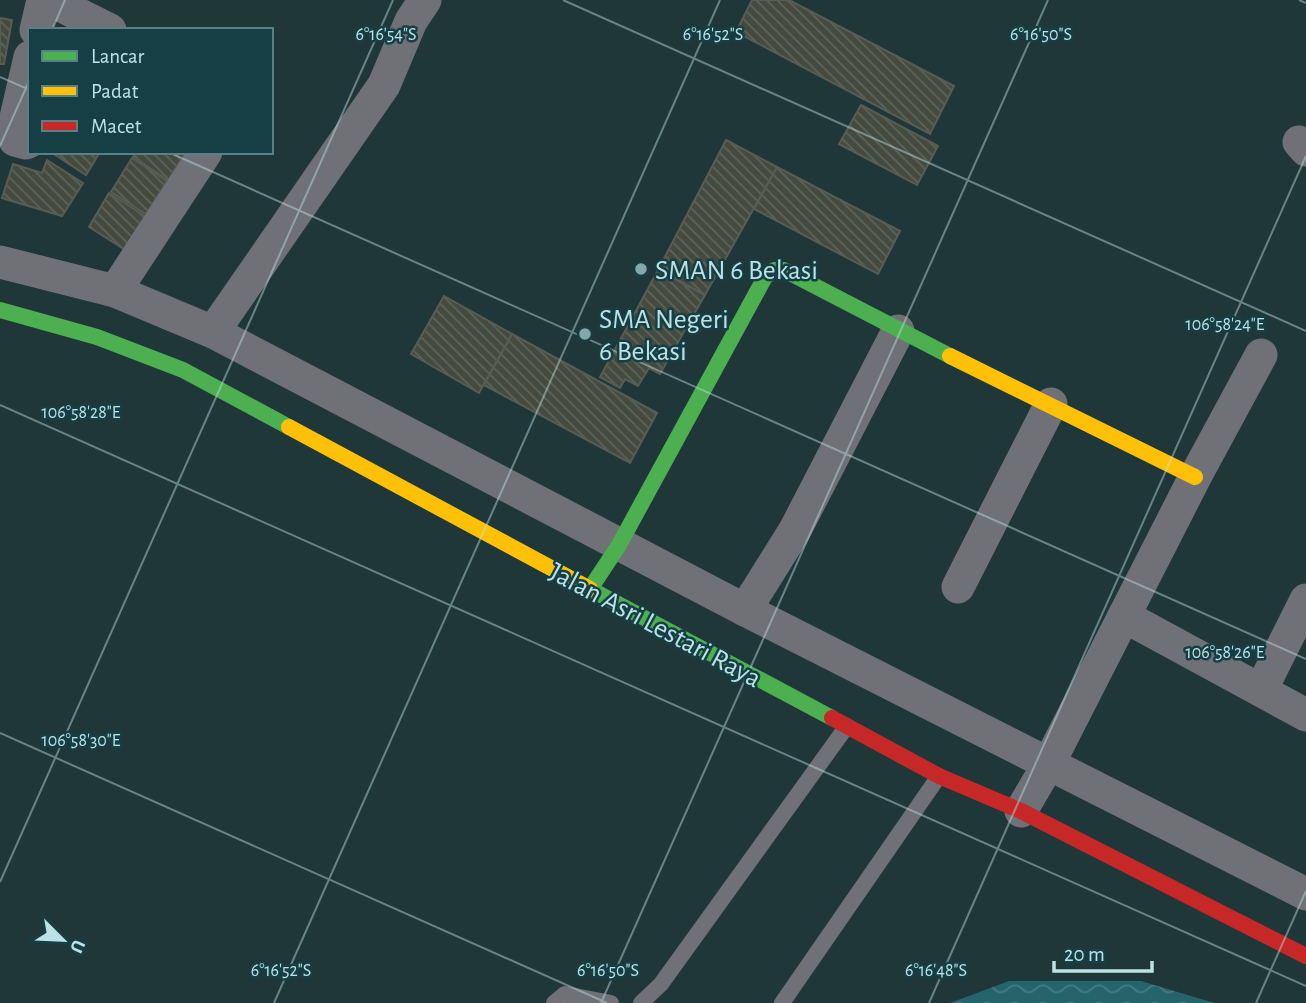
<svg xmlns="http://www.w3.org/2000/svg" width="1306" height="1003" font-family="'Alegreya Sans',sans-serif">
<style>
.water{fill:url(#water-waves)}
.building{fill:url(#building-back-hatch);stroke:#585d54;stroke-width:2}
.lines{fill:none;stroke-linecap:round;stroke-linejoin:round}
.lane{stroke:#6f7176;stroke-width:16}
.street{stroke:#6f7176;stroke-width:33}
.fast{stroke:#4caf50;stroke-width:16}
.slow{stroke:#ffc107;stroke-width:16}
.jam{stroke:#c62828;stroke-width:16}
.ticks{fill:none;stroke:#bde2e6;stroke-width:2;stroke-opacity:0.45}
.poi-dot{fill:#86a6aa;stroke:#153f44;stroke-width:2.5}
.labels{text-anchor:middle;stroke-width:5;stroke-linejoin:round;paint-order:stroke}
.poi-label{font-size:28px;fill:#bde2e6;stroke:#153f44;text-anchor:start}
.street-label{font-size:28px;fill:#bde2e6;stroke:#153f44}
.ticks-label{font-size:18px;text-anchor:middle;fill:#bde2e6;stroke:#153f44;stroke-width:5;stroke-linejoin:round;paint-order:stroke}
</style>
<defs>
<pattern id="water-waves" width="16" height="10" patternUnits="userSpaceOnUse" patternTransform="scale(1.75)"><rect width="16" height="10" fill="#24656c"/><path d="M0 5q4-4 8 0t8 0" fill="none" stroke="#427b81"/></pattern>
<pattern id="building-back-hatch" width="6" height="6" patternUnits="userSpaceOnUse" patternTransform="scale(1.75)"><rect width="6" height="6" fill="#454a3e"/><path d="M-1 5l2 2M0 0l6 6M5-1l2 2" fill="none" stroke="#5e645a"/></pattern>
</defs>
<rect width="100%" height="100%" fill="#20373a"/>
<path class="water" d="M 1009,981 L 1141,981 L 1214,1003 L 950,1003 Z"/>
<g class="building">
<path d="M 752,0 L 789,0 L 954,86 L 930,134 L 736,32 Z"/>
<path d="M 0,18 L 12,20 L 4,64 L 0,64 Z"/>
<path d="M 861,105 L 938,146 L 917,185 L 839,144 Z"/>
<path d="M 726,140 L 777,167 L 705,295 L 658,270 Z"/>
<path d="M 51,152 L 100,152 L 86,175 Z"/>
<path d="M 136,152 L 186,152 L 168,180 L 133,157 Z"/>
<path d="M 132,158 L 167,181 L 146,214 L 111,192 Z"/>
<path d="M 47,160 L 83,183 L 62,216 L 2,198 L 13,164 L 42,173 Z"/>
<path d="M 777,167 L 900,231 L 878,274 L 754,209 Z"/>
<path d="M 109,193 L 145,216 L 124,249 L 89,227 Z"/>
<path d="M 658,270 L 705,295 L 660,374 L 649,368 L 638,386 L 625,379 L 620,388 L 600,377 Z"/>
<path d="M 444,296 L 512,334 L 479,393 L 411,354 Z"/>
<path d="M 512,334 L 657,413 L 630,463 L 484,385 Z"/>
</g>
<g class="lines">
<g class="lane">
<path d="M 554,1003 L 565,994 L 611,1003"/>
<path d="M 641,1003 L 661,984 L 847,726"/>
<path d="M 782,1003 L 939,776"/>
</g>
<g class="street">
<path d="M 50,0 L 110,30"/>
<path d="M 36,30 L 43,0"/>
<path d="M 30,57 L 12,135 L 15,140 L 26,143 L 30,141"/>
<path d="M 1299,142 L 1306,150"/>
<path d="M 0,262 L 115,291 L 213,332 L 745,610 L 1306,894"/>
<path d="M 115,291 L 206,152"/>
<path d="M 213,332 L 384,85 L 411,21 L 425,0"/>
<path d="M 958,587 L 1051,404"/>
<path d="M 745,610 L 795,530 L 898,331"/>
<path d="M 1124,616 L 1306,715"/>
<path d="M 1261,690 L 1306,600"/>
<path d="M 1021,811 L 1048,765 L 1195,477 L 1261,355"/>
</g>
<g class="fast">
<path d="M 0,310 L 97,337 L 183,370 L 289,427"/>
<path d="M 590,589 L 832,718"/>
<path d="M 590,589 L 619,545 L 765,277 L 774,270 L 784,270 L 950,356"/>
</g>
<g class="slow">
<path d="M 950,356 L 1195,477"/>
<path d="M 289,427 L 590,589"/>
</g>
<path class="jam" d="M 832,718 L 939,776 L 1021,811 L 1306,956"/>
</g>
<path class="ticks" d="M 563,0 L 1306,331M 1299,0 L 1306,3M 52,30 L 65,0M 0,77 L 30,90M 0,146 L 30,79M 168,152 L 1306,659M 0,405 L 1306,986M 0,733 L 607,1003M 0,882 L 393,0M 274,1003 L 720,0M 601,1003 L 1048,0M 929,1003 L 1306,156M 1256,1003 L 1306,891"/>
<g class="poi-dot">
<circle cx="641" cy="269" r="7"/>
<circle cx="585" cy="334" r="7"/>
</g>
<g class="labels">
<g class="poi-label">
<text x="655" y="279">SMAN 6 Bekasi</text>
<text x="599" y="328">SMA Negeri<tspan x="599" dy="32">6 Bekasi</tspan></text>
</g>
<g class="street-label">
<text transform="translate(656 624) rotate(28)" y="10">Jalan Asri Lestari Raya</text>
</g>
</g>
<g class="ticks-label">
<text x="386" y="40">6°16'54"S</text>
<text x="713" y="40">6°16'52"S</text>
<text x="1041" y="40">6°16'50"S</text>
<text x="1225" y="330">106°58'24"E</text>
<text x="81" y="418">106°58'28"E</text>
<text x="1225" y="658">106°58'26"E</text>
<text x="81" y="746">106°58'30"E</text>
<text x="281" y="976">6°16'52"S</text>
<text x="608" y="976">6°16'50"S</text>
<text x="936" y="976">6°16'48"S</text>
</g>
<rect x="28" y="28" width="245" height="126" fill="#153f44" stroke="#588085" stroke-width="2"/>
<rect x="42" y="51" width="35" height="10" fill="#4caf50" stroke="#588085" stroke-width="2"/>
<text x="91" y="63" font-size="21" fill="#bde2e6">Lancar</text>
<rect x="42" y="86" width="35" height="10" fill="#ffc107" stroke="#588085" stroke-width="2"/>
<text x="91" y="98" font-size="21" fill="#bde2e6">Padat</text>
<rect x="42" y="121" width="35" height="10" fill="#c62828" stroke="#588085" stroke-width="2"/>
<text x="91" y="133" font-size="21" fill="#bde2e6">Macet</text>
<g transform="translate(63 940) rotate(114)" stroke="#153f44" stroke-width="5" paint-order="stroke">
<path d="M0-5L12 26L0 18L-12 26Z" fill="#bde2e6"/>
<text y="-10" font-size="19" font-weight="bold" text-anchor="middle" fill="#bde2e6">U</text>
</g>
<path d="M1054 961v10h98v-10" fill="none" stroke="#bde2e6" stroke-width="3.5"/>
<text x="1064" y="961" font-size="21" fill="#bde2e6" stroke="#153f44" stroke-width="5" paint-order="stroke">20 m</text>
</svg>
